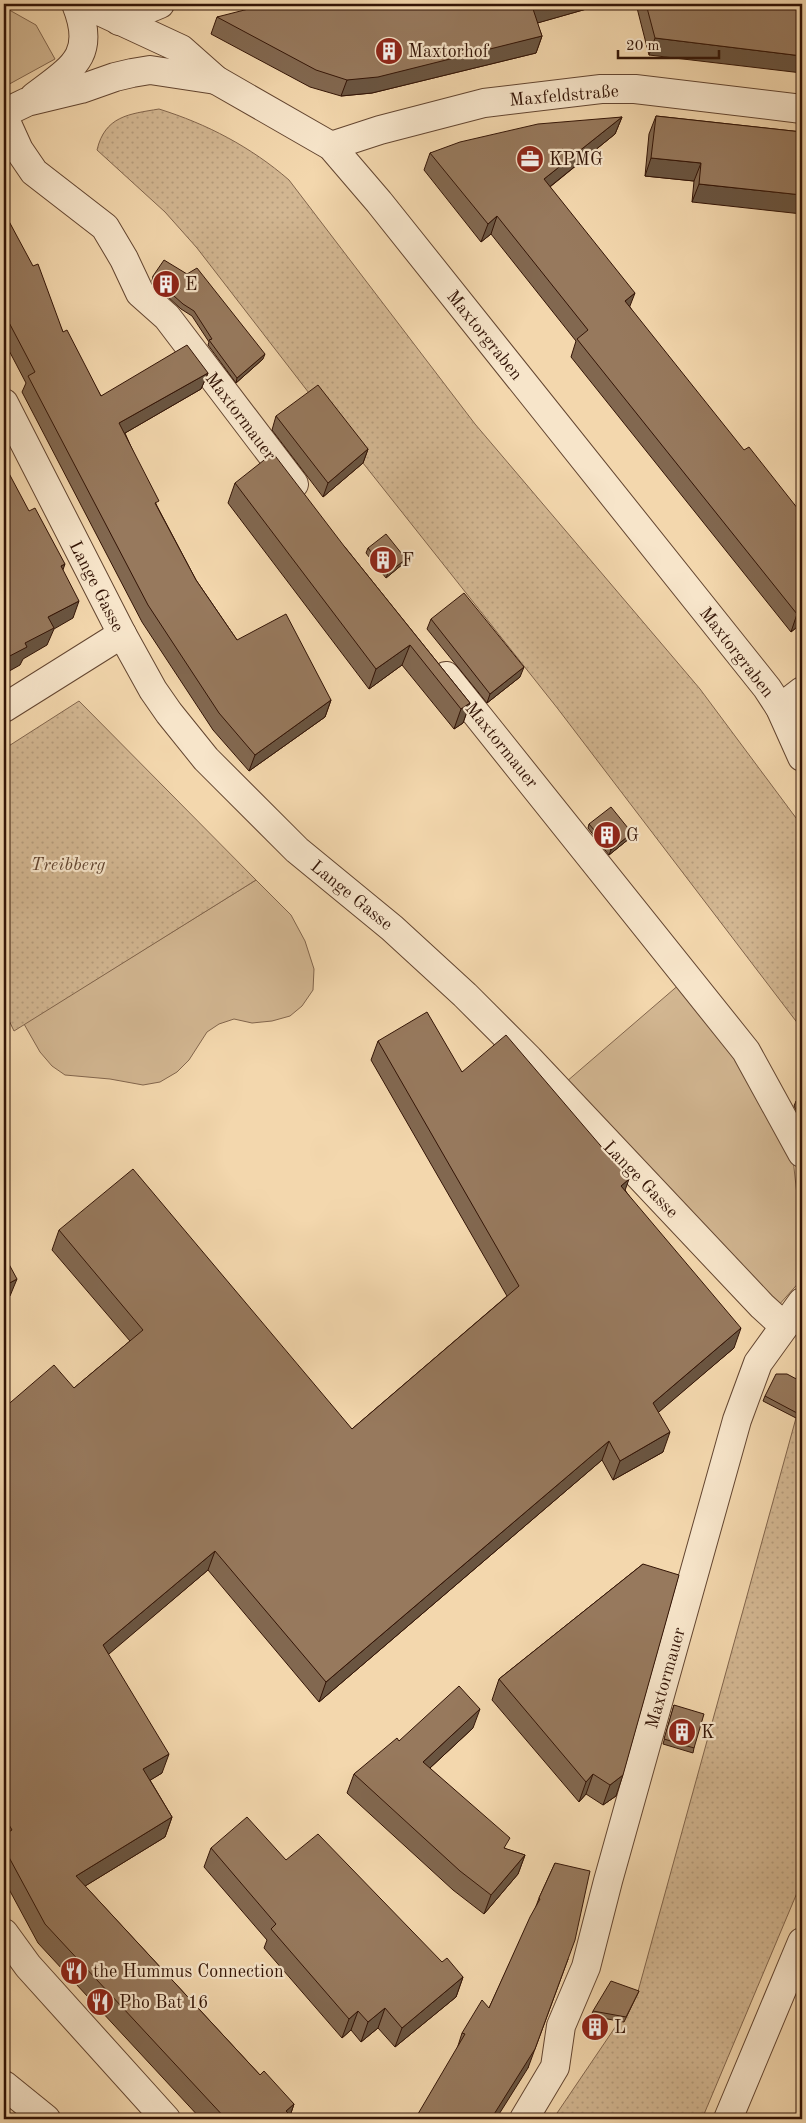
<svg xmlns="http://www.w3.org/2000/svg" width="806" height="2123" font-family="'Old Standard TT',serif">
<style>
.grass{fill:#d2b691;stroke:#82654c}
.park{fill:url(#park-dots);stroke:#82654c}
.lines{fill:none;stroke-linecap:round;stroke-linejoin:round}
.minor-casing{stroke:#634530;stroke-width:30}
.minor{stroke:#f7e5ca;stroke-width:28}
.wall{fill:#826850;stroke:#331406}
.shaded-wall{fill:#6a5541;stroke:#331406}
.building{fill:#97795d;stroke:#331406}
.labels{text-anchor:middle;stroke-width:4.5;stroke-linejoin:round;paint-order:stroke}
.poi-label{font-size:18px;fill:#331406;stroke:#f7e5ca;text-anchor:start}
.street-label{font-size:18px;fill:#331406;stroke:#f7e5ca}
.park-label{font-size:18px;font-style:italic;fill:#634530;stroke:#f7e5ca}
</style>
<defs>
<pattern id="park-dots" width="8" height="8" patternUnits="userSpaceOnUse" patternTransform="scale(1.25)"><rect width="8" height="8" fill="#d2b691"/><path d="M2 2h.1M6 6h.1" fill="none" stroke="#b59c7c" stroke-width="1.8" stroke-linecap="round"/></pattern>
</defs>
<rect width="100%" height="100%" fill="#f3d7ad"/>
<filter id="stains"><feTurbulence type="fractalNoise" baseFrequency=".004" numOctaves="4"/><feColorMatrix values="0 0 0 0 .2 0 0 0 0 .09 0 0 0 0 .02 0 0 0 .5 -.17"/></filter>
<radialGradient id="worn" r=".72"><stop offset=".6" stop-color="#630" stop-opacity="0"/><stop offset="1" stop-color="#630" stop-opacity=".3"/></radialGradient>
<g class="grass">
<path d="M 4,7 L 36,25 L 55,59 L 4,87 Z"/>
<path d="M 256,880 L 291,915 L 305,941 L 314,969 L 313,990 L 302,1006 L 290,1016 L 272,1021 L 252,1023 L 234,1019 L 219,1024 L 207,1032 L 189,1060 L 177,1072 L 160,1082 L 143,1085 L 110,1079 L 65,1075 L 52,1066 L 40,1052 L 24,1024 Z"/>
<path d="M 681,983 L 721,1034 L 792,1150 L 802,1240 L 802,1279 L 778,1306 L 566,1082 Z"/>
</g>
<g class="park">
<path d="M 159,109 C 207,124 251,147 289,180 L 475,424 L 700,689 L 802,826 L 802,1029 L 558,709 L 363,463 L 197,248 L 165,212 L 97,150 C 105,116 129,114 159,109 Z"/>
<path d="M 79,701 L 256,880 L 14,1031 L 4,1010 L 4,749 Z"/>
<path d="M 802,1404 L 802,1881 L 702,2119 L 553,2119 L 637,1995 L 796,1418 Z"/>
</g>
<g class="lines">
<g class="minor-casing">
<g id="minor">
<path d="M 84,4 L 181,49 L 216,80 L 331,146 L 379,202 L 767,688 L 780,708 L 802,757"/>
<path d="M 119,21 L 160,4"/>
<path d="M 34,97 C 72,68 97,56 76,4"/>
<path d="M 4,113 L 27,102 L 81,89 L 115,77 L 132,73 L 150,70 L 216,80"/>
<path d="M 4,117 L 19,150 L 34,172 L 105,227 L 124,259 L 140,293 L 167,317 L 294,484"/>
<path d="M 331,146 L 380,130 L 484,103 L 601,89 L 635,89 L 802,109"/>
<path d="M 4,403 L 122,634 L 153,690 L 169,713 L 206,759 L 297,850 L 392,928 L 465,995 L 529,1059 L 762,1306 L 784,1326"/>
<path d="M 446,676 L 746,1051 L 802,1153"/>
<path d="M 4,708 L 122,634"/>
<path d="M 780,708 L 802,691"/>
<path d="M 4,1933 L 28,1966 L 166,2119"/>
<path d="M 4,2085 L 46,2119"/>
<path d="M 524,2119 L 555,2067 L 561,2026 L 586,1967 L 608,1881 L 737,1420 L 758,1363 L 802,1302"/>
<path d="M 728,2119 L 802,1942"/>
</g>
</g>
<use href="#minor" class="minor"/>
</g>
<g class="wall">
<path d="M 604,4 L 537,23 L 542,36 L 536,53 L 372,93 L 341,96 L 310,87 L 211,34 L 217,17 Z"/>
<path d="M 636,4 L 802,4 L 649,55 Z"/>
<path d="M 656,116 L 802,132 L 692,202 L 694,181 L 645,176 L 649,134 Z"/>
<path d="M 622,117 L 615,134 L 550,187 L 630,307 L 802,623 L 791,632 L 571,357 L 576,341 L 491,234 L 481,242 L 424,170 L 430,153 Z"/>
<path d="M 4,212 L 63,332 L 101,396 L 208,373 L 201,389 L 125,433 L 157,506 L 196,580 L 237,640 L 331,700 L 325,717 L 249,771 L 213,730 L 142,622 L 22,392 L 26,383 L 4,341 Z"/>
<path d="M 153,276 L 263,359 L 236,383 L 208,345 L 209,342 L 192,316 L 181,309 L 153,283 L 152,281 Z"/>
<path d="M 276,416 L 368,449 L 363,463 L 323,497 L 272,430 Z"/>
<path d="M 235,483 L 344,546 L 470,703 L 463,723 L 454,729 L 402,665 L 369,689 L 228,503 Z"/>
<path d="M 368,548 L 404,563 L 386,578 L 366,553 Z"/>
<path d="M 431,619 L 520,677 L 487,703 L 427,629 Z"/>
<path d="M 589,824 L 632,833 L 630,838 L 609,855 L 588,828 Z"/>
<path d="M 378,1041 L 462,1072 L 625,1190 L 734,1348 L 658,1412 L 663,1452 L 613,1480 L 602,1460 L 319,1702 L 208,1570 L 108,1654 L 162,1773 L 150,1780 L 172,1817 L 165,1837 L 85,1886 L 260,2075 L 294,2104 L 290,2116 L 294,2119 L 201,2119 L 38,1943 L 4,1880 L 4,1408 L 74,1388 L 130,1341 L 52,1250 L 59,1230 L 352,1429 L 507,1296 L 371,1060 Z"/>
<path d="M 802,1098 L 802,1121 L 794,1106 L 796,1101 Z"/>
<path d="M 765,1396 L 802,1404 L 796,1418 L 763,1401 Z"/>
<path d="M 643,1564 L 616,1796 L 603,1805 L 586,1794 L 579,1802 L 492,1700 L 499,1679 Z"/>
<path d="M 674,1705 L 694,1748 L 693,1753 L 663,1744 Z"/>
<path d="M 473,1728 L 430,1768 L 506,1849 L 525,1855 L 518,1874 L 484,1914 L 453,1890 L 347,1793 L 354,1774 L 399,1741 Z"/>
<path d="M 211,1848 L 286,1860 L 442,1962 L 463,1977 L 456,1997 L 395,2047 L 378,2028 L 361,2042 L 351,2030 L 342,2038 L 264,1948 L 267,1940 L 204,1867 Z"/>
<path d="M 555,1863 L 528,2068 L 457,2049 L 462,2033 L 489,2008 L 535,1909 L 539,1898 Z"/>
<path d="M 639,1991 L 624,2022 L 591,2016 L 593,2011 Z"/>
</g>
<g class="shaded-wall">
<path d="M 552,4 L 604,4 L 527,26 L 533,9 Z"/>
<path d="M 542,36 L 536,53 L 372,93 L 341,96 L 347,80 Z"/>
<path d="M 655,38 L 802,56 L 802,73 L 649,55 Z"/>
<path d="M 622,117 L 615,134 L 537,197 L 544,179 Z"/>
<path d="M 651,158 L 701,163 L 694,181 L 645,176 Z"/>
<path d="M 699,184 L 802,195 L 802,214 L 692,202 Z"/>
<path d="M 497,216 L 491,234 L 481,242 L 488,224 Z"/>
<path d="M 635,293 L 628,311 L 625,301 Z"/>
<path d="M 265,354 L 263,359 L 236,383 L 237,378 Z"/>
<path d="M 208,373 L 201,389 L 113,440 L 119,423 Z"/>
<path d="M 368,449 L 363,463 L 323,497 L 328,483 Z"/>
<path d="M 406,559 L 404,563 L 386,578 L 388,573 Z"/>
<path d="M 65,564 L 59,581 L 61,566 Z"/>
<path d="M 79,601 L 73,618 L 54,629 L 47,645 L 23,659 L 20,665 L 4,674 L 4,659 L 48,617 Z"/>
<path d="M 802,610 L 802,623 L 791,632 L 797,614 Z"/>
<path d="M 410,645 L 402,665 L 369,689 L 376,669 Z"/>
<path d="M 524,667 L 520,677 L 487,703 L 490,694 Z"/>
<path d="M 331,700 L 325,717 L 249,771 L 255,755 Z"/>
<path d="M 470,703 L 463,723 L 454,729 L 461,709 Z"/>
<path d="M 632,833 L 630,838 L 609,855 L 611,850 Z"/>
<path d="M 629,1179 L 622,1199 L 621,1186 Z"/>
<path d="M 17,1279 L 10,1296 L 4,1300 L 4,1286 Z"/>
<path d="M 741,1328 L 734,1348 L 646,1423 L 653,1403 Z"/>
<path d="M 670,1432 L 663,1452 L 613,1480 L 620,1461 Z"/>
<path d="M 609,1441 L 602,1460 L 319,1702 L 326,1682 Z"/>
<path d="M 215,1551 L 208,1570 L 96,1665 L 103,1645 Z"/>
<path d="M 480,1709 L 473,1728 L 416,1781 L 423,1762 Z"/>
<path d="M 169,1754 L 162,1773 L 136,1789 L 143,1769 Z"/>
<path d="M 593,1774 L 586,1794 L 579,1802 L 586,1782 Z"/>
<path d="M 623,1775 L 616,1796 L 603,1805 L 610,1785 Z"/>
<path d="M 172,1817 L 165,1837 L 69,1896 L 76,1876 Z"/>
<path d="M 525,1855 L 518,1874 L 484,1914 L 491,1895 Z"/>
<path d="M 568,1959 L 528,2068 L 496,2119 L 491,2119 Z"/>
<path d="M 463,1977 L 456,1997 L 395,2047 L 402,2028 Z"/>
<path d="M 385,2008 L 378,2028 L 361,2042 L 368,2022 Z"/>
<path d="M 358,2011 L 351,2030 L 342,2038 L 349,2019 Z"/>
<path d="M 294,2104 L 289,2119 L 286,2111 Z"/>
</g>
<g class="building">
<path d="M 268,4 L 552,4 L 533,9 L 542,36 L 378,77 L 347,80 L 316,70 L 217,17 Z"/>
<path d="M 646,4 L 802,4 L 802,56 L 655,38 Z"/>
<path d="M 656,116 L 802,132 L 802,195 L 699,184 L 701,163 L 651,158 Z"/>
<path d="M 622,117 L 544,179 L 635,293 L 625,301 L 744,450 L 749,447 L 802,514 L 802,610 L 797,614 L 577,339 L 588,330 L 497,216 L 488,224 L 430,153 L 460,142 L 538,124 Z"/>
<path d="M 4,212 L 33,266 L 38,264 L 63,332 L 67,330 L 101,396 L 187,345 L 208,373 L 119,423 L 159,501 L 155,503 L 196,580 L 237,640 L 286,614 L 331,700 L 255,755 L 219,713 L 148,605 L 28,376 L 35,372 L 4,313 Z"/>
<path d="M 164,260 L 187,274 L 197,268 L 265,354 L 237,378 L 209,340 L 212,339 L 194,311 L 183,304 L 155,279 L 153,276 Z"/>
<path d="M 318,385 L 368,449 L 328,483 L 276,416 Z"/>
<path d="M 273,453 L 344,546 L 470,703 L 461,709 L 410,645 L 376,669 L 235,483 Z"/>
<path d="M 4,464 L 29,511 L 35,508 L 65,564 L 61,566 L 79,601 L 48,617 L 54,628 L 25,643 L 27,647 L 4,659 Z"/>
<path d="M 386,534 L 406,559 L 388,573 L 368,548 Z"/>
<path d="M 464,593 L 524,667 L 490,694 L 431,619 Z"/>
<path d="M 611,807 L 632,833 L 611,850 L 589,824 Z"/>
<path d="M 427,1012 L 462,1072 L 506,1035 L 629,1179 L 621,1186 L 741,1328 L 653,1403 L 670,1432 L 620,1461 L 609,1441 L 326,1682 L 215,1551 L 103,1645 L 169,1754 L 143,1769 L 172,1817 L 76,1876 L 260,2075 L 264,2071 L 294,2104 L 286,2111 L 294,2119 L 226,2119 L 45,1924 L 4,1848 L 4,1835 L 12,1830 L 4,1816 L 4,1494 L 9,1491 L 4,1484 L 4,1408 L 54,1365 L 74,1388 L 143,1330 L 59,1230 L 133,1169 L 352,1429 L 519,1286 L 378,1041 Z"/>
<path d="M 802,1098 L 802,1113 L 796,1101 Z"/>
<path d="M 4,1255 L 17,1279 L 4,1286 Z"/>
<path d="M 776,1374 L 787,1374 L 802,1382 L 802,1403 L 797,1413 L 765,1396 Z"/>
<path d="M 643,1564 L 679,1575 L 623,1775 L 610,1785 L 593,1774 L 586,1782 L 499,1679 Z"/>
<path d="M 459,1686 L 480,1709 L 423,1762 L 510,1838 L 504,1848 L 525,1855 L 491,1895 L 460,1871 L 354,1774 L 397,1738 L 399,1741 Z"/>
<path d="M 674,1705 L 704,1714 L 694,1748 L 664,1739 Z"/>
<path d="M 247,1817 L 286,1860 L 318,1834 L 442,1962 L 447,1958 L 463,1977 L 402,2028 L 385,2008 L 368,2022 L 358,2011 L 349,2019 L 271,1929 L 276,1924 L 211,1848 Z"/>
<path d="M 555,1863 L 590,1871 L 575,1940 L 535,2049 L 491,2119 L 415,2119 L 465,2034 L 462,2033 L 482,2000 L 489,2008 L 530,1917 L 540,1899 L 539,1898 Z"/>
<path d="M 611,1981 L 639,1991 L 626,2017 L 593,2011 Z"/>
</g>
<defs>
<g id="building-disc" transform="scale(1.4375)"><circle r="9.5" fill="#8f2418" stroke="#f7e5ca"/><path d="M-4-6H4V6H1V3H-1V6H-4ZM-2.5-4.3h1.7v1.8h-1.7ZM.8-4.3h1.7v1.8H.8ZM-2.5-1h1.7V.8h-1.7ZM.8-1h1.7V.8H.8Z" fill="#fff"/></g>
<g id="office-disc" transform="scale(1.4375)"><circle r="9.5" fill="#8f2418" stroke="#f7e5ca"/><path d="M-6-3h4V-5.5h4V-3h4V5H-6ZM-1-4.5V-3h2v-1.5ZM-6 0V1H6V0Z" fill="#fff"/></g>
<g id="restaurant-disc" transform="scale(1.4375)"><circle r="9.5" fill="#8f2418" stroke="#f7e5ca"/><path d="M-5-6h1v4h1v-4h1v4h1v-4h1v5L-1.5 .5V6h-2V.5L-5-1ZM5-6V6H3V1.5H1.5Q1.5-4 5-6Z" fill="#fff"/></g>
</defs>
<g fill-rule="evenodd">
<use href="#building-disc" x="389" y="51"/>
<use href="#office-disc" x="530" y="159"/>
<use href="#building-disc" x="166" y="284"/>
<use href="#building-disc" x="383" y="560"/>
<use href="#building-disc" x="607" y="835"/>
<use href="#building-disc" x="682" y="1732"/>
<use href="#restaurant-disc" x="74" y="1971"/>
<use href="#restaurant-disc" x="100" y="2002"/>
<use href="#building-disc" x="595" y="2027"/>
</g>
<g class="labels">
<g class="poi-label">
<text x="408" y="57">Maxtorhof</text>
<text x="549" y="165">KPMG</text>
<text x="185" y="290">E</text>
<text x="402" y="566">F</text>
<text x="626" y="841">G</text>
<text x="701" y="1738">K</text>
<text x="93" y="1977">the Hummus Connection</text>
<text x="119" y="2008">Pho Bat 16</text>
<text x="614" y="2033">L</text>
</g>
<g class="street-label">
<text transform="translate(564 95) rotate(-5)" y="6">Maxfeldstraße</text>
<text transform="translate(485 335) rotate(51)" y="6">Maxtorgraben</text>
<text transform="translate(241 416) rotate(53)" y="6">Maxtormauer</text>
<text transform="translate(97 586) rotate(63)" y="6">Lange Gasse</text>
<text transform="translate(737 652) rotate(52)" y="6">Maxtorgraben</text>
<text transform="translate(502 745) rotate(51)" y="6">Maxtormauer</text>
<text transform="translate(352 895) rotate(39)" y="6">Lange Gasse</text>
<text transform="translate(641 1179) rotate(46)" y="6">Lange Gasse</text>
<text transform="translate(665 1678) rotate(-74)" y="6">Maxtormauer</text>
</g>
<g class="park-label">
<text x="68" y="870">Treibberg</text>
</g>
</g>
<rect width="806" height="2123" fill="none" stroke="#f3d7ad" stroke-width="20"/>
<rect x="5" y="5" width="796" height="2113" fill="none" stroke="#331406" stroke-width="2.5"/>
<rect x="10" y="10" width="786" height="2103" fill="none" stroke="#331406"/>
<path d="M618 50v8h101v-8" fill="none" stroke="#331406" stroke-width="2.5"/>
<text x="626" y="50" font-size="15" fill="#331406" stroke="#f7e5ca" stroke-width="4" paint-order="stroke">20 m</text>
<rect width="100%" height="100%" filter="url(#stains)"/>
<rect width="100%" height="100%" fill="url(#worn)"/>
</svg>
